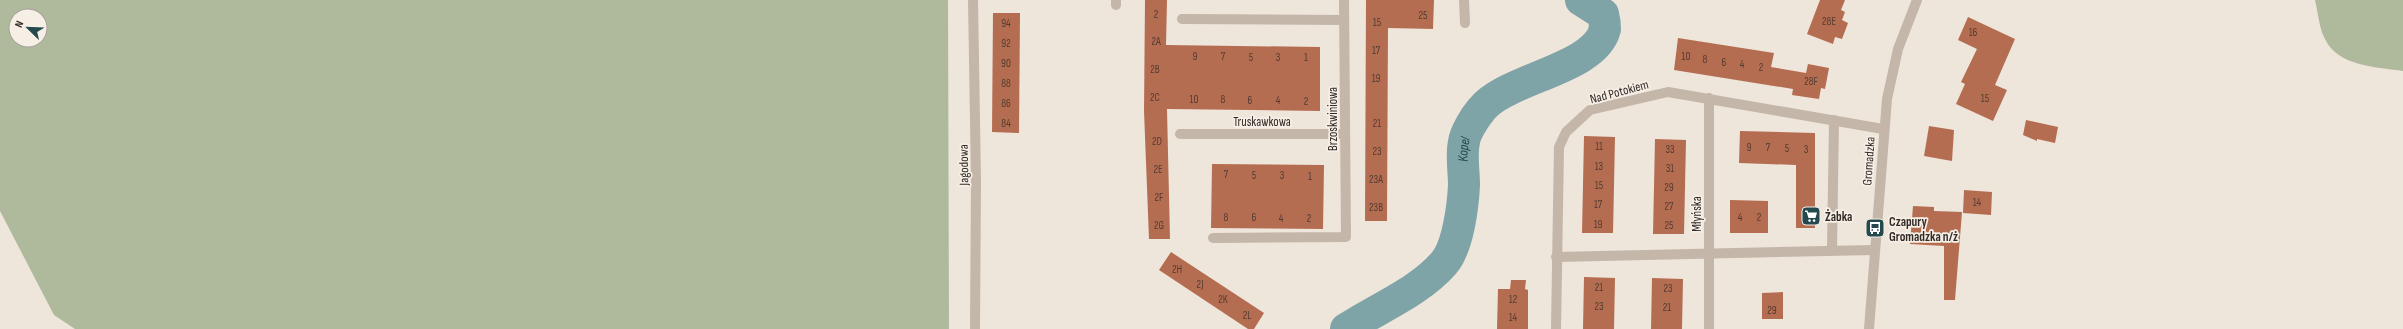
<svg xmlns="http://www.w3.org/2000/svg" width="2403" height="329" font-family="'Sofia Sans Condensed',sans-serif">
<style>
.green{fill:#afba9d;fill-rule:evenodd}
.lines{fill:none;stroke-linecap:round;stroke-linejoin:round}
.river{stroke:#7ea4a7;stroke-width:32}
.building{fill:#b56d51}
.minor{stroke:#c4b6a8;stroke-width:10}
.labels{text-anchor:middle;stroke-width:3.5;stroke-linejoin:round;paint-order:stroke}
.number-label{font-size:11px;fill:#533c32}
.street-label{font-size:13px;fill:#322b27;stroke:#f6efe6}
.poi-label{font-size:13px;font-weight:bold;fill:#322b27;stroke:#f6efe6;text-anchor:start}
.water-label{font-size:14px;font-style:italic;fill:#23494e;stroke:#f6efe6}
</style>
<rect width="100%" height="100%" fill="#eee5db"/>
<g class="green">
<path d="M 0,0 L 948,0 L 949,329 L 75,329 L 54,315 L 0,211 ZM 16,16 L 40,16 L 40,40 L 16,40 Z"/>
<path d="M 2315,0 L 2403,0 L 2403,71 C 2378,67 2338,67 2325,39 C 2319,28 2318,12 2315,0 Z"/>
</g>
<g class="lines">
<path class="river" id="s1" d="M 1346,329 C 1378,308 1419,292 1444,263 C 1458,247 1463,206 1464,185 C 1464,171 1461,155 1464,142 C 1465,133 1475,117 1481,110 C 1505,78 1595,70 1605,29 C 1605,24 1604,18 1603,14 L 1581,0"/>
</g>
<g class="building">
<path d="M 1145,0 L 1167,0 L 1166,45 L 1320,47 L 1320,111 L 1167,109 L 1170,239 L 1149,239 L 1144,111 Z"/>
<path d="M 1366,0 L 1434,0 L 1433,29 L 1388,28 L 1387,221 L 1365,221 Z"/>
<path d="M 1820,0 L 1845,0 L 1841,10 L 1845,12 L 1842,20 L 1848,23 L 1842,39 L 1835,37 L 1833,44 L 1807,34 Z"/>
<path d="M 993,13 L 1020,13 L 1019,133 L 992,132 Z"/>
<path d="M 1968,17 L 2015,39 L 1995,85 L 2007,90 L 1993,121 L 1956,104 L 1965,84 L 1961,82 L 1977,49 L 1958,40 Z"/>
<path d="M 1678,38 L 1774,53 L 1771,67 L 1806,73 L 1808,64 L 1829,68 L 1825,89 L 1821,88 L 1819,99 L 1792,95 L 1793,89 L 1674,70 Z"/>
<path d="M 2026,120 L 2058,127 L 2055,143 L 2037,139 L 2037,141 L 2023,135 Z"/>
<path d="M 1929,126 L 1954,130 L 1952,161 L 1924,156 Z"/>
<path d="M 1740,131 L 1815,133 L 1815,228 L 1796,228 L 1796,165 L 1739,163 Z"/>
<path d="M 1584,136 L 1615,137 L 1613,233 L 1582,233 Z"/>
<path d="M 1655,139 L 1686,140 L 1684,234 L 1653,234 Z"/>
<path d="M 1212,164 L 1324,165 L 1323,229 L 1211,228 Z"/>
<path d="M 1964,190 L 1992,192 L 1991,215 L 1963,213 Z"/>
<path d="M 1730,200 L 1768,201 L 1768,233 L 1730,233 Z"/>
<path d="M 1913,206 L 1934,207 L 1934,211 L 1962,212 L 1955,300 L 1944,300 L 1944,246 L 1910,244 Z"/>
<path d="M 1171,252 L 1264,313 L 1254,329 L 1248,329 L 1159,270 Z"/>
<path d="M 1584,277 L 1615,278 L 1614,329 L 1583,329 Z"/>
<path d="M 1652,278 L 1683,279 L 1682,329 L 1651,329 Z"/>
<path d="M 1511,280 L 1526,280 L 1525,289 L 1528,290 L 1528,329 L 1497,329 L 1498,289 L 1510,289 Z"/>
<path d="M 1783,292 L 1783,319 L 1762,319 L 1762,293 Z"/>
</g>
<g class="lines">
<g class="minor">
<path d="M 973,0 L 976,181 L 975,329"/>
<path d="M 1464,0 L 1465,23"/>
<path d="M 1116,5 L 1116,0"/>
<path d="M 1182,19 L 1344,20"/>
<path d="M 1180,134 L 1345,134"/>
<path d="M 1213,238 L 1346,237 L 1344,0"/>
<path d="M 1832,250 L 1834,120"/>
<path d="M 1556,257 L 1874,250"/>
<path d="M 1556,329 L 1559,147 L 1566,132 L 1590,110 L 1668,92 L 1883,129"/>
<path d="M 1709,329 L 1709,98"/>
<path d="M 1869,329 L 1887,99 L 1898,49 L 1917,0"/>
</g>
</g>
<defs>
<g id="supermarket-square" transform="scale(1)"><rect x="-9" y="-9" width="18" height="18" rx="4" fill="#23494e" stroke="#f6efe6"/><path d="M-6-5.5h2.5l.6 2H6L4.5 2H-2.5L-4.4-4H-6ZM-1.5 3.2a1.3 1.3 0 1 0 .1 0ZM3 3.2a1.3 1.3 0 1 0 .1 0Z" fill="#fff"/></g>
<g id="bus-square" transform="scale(1)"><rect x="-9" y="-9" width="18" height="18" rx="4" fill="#23494e" stroke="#f6efe6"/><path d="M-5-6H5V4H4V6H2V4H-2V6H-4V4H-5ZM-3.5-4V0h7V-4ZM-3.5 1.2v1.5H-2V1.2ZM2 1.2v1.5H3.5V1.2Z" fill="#fff"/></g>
</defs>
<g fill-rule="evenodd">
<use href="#supermarket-square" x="1811" y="216"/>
<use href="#bus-square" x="1875" y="228"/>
</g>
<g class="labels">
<g class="number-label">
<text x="1156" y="18">2</text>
<text x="1423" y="19">25</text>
<text x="1829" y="25">28E</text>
<text x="1377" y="26">15</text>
<text x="1006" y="27">94</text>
<text x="1973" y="36">16</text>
<text x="1156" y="45">2A</text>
<text x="1006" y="47">92</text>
<text x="1376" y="54">17</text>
<text x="1195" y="60">9</text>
<text x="1223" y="60">7</text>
<text x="1686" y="60">10</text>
<text x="1251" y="61">5</text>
<text x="1278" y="61">3</text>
<text x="1306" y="61">1</text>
<text x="1705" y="63">8</text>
<text x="1724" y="66">6</text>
<text x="1006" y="67">90</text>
<text x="1742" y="68">4</text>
<text x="1761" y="71">2</text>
<text x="1155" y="73">2B</text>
<text x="1376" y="82">19</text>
<text x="1811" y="85">28F</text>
<text x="1006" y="87">88</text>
<text x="1155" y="101">2C</text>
<text x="1985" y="102">15</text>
<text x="1194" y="103">10</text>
<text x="1223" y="103">8</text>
<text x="1250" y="104">6</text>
<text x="1278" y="104">4</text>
<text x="1306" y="105">2</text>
<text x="1006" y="107">86</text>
<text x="1006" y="127">84</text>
<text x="1377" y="127">21</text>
<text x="1157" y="145">2D</text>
<text x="1599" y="150">11</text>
<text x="1749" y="151">9</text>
<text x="1768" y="151">7</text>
<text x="1787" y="152">5</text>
<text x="1670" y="153">33</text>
<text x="1806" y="153">3</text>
<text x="1377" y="155">23</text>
<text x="1599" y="170">13</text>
<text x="1670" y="172">31</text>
<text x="1158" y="173">2E</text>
<text x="1226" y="178">7</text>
<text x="1254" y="179">5</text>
<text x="1282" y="179">3</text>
<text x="1310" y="180">1</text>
<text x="1376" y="183">23A</text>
<text x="1599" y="189">15</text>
<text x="1669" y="191">29</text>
<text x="1159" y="201">2F</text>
<text x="1977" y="206">14</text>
<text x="1598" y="208">17</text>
<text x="1669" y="210">27</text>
<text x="1376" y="211">23B</text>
<text x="1226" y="221">8</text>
<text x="1254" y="221">6</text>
<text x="1740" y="221">4</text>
<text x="1759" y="221">2</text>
<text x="1281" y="222">4</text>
<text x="1309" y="222">2</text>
<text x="1598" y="228">19</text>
<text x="1159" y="229">2G</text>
<text x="1669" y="229">25</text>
<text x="1177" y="273">2H</text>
<text x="1200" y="288">2J</text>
<text x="1599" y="291">21</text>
<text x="1668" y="292">23</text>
<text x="1223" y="303">2K</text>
<text x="1513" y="303">12</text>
<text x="1599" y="310">23</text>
<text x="1667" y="311">21</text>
<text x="1772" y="314">29</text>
<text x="1247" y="319">2L</text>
<text x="1513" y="321">14</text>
</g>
<g class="street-label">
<text transform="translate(1619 91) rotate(-15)" y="5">Nad Potokiem</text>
<text transform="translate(1332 119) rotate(-90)" y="5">Brzoskwiniowa</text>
<text x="1262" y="126">Truskawkowa</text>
<text transform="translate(1868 161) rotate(-86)" y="5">Gromadzka</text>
<text transform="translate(963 165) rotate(-91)" y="5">Jagodowa</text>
<text transform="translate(1696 214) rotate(-90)" y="5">Młyńska</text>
</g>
<g class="poi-label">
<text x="1825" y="221">Żabka</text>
<text x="1889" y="226">Czapury<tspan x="1889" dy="15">Gromadzka n/ż</tspan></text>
</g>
<g class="water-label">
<text dy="5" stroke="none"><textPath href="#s1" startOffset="236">Kopel</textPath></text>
</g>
</g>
<g transform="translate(28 28) rotate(293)"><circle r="19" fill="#f6efe6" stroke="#a8a19a"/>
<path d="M0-3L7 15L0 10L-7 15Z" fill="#23494e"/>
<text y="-6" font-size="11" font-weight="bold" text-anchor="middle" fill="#322b27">N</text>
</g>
</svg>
